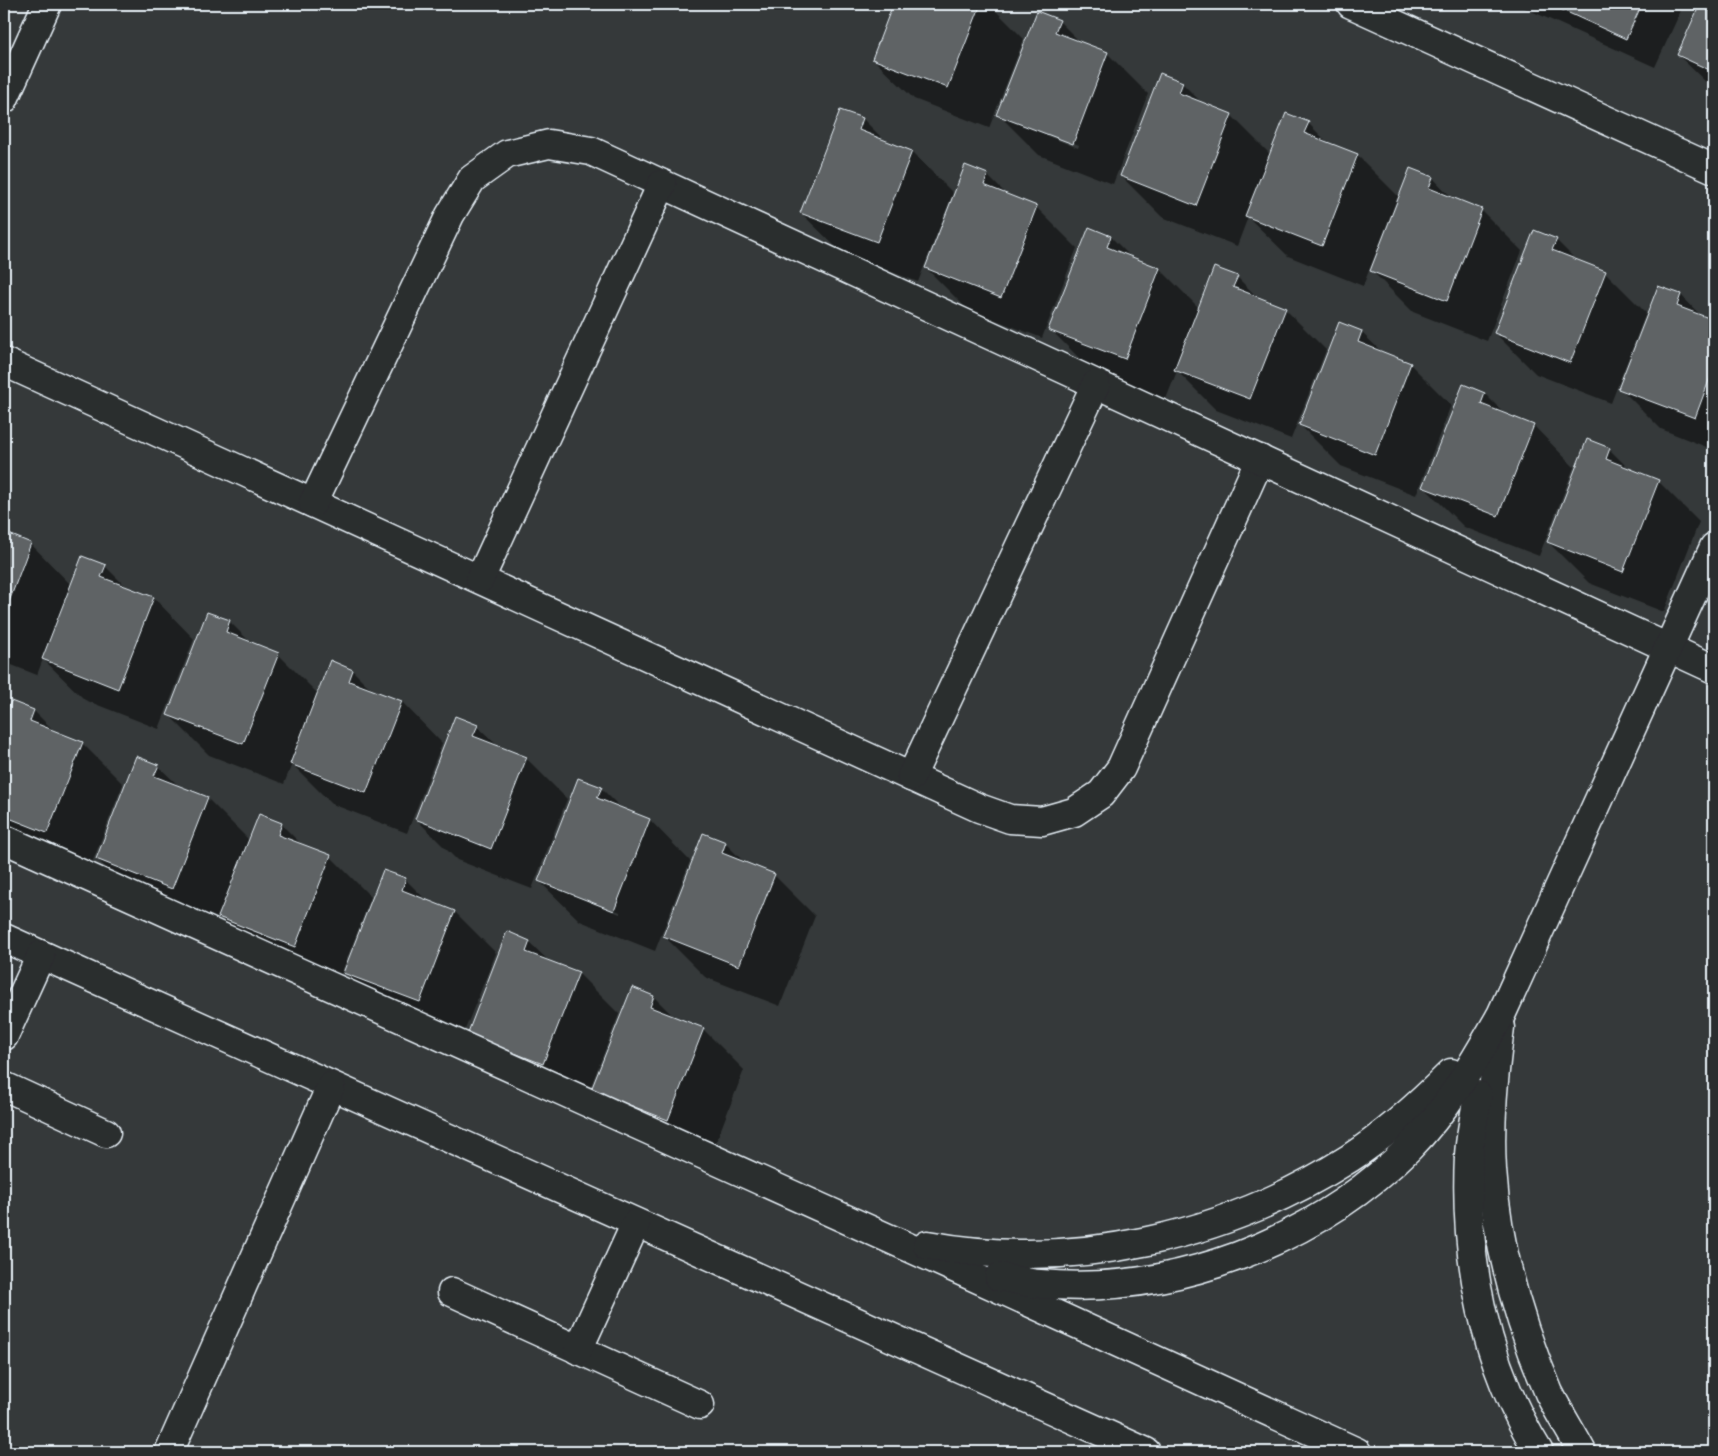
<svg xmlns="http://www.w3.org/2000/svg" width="1718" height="1456" font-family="Delius,sans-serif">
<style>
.shadow{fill:#0007;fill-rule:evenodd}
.building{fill:#5f6365;stroke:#e8f1f8}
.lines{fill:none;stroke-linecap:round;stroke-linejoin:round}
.minor-casing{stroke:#e8f1f8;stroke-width:31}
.minor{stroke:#2a2d2e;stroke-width:28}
</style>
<rect width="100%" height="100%" fill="#35393a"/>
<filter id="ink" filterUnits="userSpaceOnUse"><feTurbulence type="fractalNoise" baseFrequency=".02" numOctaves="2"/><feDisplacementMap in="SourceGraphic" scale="10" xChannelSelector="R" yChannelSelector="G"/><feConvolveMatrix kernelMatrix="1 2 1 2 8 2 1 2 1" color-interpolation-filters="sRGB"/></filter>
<g filter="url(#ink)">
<g class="shadow">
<path d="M 895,4 L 989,4 L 1024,39 L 989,128 L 914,99 L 873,59 Z"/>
<path d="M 1516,4 L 1684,4 L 1655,67 Z"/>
<path d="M 1702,4 L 1714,4 L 1714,87 L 1708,84 L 1678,55 Z"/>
<path d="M 1059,21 L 1081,43 L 1107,53 L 1148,94 L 1113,184 L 1039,155 L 998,114 ZM 1045,132 L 1079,145 L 1078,148 L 1045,135 Z"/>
<path d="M 1182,83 L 1204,105 L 1231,115 L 1271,155 L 1308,123 L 1329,144 L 1357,155 L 1398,196 L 1363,286 L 1288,256 L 1248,217 L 1237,246 L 1162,217 L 1121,176 Z"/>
<path d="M 841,111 L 863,119 L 885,141 L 912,152 L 953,193 L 918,282 L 842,253 L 801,213 Z"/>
<path d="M 1411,170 L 1433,178 L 1454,200 L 1481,210 L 1522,251 L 1487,341 L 1413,312 L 1372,271 Z"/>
<path d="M 987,175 L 1008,196 L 1036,207 L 1077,248 L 1042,338 L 967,309 L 926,268 Z"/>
<path d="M 1089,229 L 1111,237 L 1132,258 L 1160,269 L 1199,308 L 1237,277 L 1258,298 L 1285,309 L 1326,350 L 1291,439 L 1216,410 L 1177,371 L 1166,399 L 1091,370 L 1050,329 Z"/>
<path d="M 1556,240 L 1578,262 L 1605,272 L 1646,313 L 1611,403 L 1536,374 L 1495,333 Z"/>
<path d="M 1659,287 L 1681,295 L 1702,317 L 1714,322 L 1714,450 L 1661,429 L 1620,388 Z"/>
<path d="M 1361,332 L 1383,353 L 1410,364 L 1451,405 L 1416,495 L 1341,466 L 1300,425 Z"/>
<path d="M 1485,394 L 1506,415 L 1534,426 L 1574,467 L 1539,556 L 1464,527 L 1424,487 Z"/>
<path d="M 1609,449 L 1631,471 L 1658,481 L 1699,522 L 1664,612 L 1589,583 L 1548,542 Z"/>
<path d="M 4,534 L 31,544 L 72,586 L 105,566 L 127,588 L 154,598 L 194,639 L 159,729 L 85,700 L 43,659 L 37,675 L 4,662 Z"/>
<path d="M 229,621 L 251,643 L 278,654 L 318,694 L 331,662 L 353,671 L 374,692 L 402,702 L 442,743 L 407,833 L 332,804 L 292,764 L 284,784 L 209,755 L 168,714 Z"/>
<path d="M 12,702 L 34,711 L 55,732 L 82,743 L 123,784 L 88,873 L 4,835 L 4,723 Z"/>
<path d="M 477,726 L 499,747 L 526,758 L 567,799 L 532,889 L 457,860 L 416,819 Z"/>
<path d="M 158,766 L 180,787 L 207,798 L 250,841 L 281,824 L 303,846 L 330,856 L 371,897 L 336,987 L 261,958 L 218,915 L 213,929 L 138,899 L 97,859 Z"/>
<path d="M 601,788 L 622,809 L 650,820 L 690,861 L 655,951 L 580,921 L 539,881 ZM 587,899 L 620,912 L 620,914 L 587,901 Z"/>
<path d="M 725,843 L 746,864 L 774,875 L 815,916 L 780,1006 L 705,977 L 664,936 Z"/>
<path d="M 384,871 L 406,880 L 427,901 L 455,912 L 496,953 L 460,1042 L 386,1013 L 345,972 Z"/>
<path d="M 529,942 L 551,963 L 578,973 L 619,1014 L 584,1104 L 468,1034 Z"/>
<path d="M 632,988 L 654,997 L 675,1018 L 703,1029 L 744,1070 L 709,1160 L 593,1090 Z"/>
</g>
<g class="building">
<path d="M 893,4 L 981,4 L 948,88 L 872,59 Z"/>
<path d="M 1549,4 L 1642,4 L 1626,39 Z"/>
<path d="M 1700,4 L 1714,4 L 1714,72 L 1677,55 Z"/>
<path d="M 1037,11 L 1060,20 L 1055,32 L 1108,52 L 1073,144 L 996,115 Z"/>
<path d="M 1160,73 L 1183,82 L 1179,93 L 1232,114 L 1196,206 L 1120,176 Z"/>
<path d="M 840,110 L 863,118 L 859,130 L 912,151 L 877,242 L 800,213 Z"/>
<path d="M 1286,113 L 1309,122 L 1304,133 L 1358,154 L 1322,246 L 1245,216 Z"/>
<path d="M 965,165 L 988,174 L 984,185 L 1037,206 L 1001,298 L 925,268 Z"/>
<path d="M 1410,168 L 1433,177 L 1429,188 L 1482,209 L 1447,301 L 1370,271 Z"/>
<path d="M 1089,227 L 1111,236 L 1107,247 L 1160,268 L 1125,359 L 1048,330 Z"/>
<path d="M 1534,230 L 1557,239 L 1552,250 L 1606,271 L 1570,363 L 1494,333 Z"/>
<path d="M 1214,267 L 1238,276 L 1233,287 L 1286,308 L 1250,399 L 1174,370 Z"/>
<path d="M 1658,286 L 1681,294 L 1677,306 L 1714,320 L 1714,367 L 1695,418 L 1618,389 Z"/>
<path d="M 1339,322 L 1362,331 L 1358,342 L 1411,363 L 1375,455 L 1299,425 Z"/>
<path d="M 1463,384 L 1485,393 L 1481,404 L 1534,425 L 1498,516 L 1422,487 Z"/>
<path d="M 1587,439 L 1610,448 L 1606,459 L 1659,480 L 1623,572 L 1547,542 Z"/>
<path d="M 4,532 L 31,543 L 4,615 Z"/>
<path d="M 82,556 L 106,565 L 101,577 L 154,597 L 118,689 L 42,659 Z"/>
<path d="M 207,612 L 230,620 L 226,632 L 279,653 L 243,744 L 167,715 Z"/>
<path d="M 330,660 L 353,670 L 349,681 L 402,701 L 366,793 L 290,764 Z"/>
<path d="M 11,701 L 34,710 L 30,721 L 83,742 L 47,833 L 4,816 L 4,719 Z"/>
<path d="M 455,716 L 478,725 L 473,736 L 527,757 L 491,849 L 415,819 Z"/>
<path d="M 136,756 L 159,765 L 154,776 L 208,797 L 172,889 L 96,859 Z"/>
<path d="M 578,778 L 602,787 L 597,798 L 650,819 L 614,911 L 538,881 Z"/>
<path d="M 259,814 L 282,823 L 278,835 L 331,855 L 295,947 L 218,917 Z"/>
<path d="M 703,833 L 726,842 L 722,853 L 775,874 L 739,966 L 663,936 Z"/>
<path d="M 383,870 L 406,878 L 402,890 L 455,911 L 420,1002 L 343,973 Z"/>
<path d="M 507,931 L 530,941 L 526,952 L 579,972 L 543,1064 L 467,1035 Z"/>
<path d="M 632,987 L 654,996 L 650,1007 L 704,1028 L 668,1120 L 591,1090 Z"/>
</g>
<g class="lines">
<g class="minor-casing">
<g id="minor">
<path d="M 1351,4 L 1714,169"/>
<path d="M 4,99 L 47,4"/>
<path d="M 4,362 L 979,808 L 1010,819 L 1042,821 L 1074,812 L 1101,794 L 1121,768 L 1260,459"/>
<path d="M 313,503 L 450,215 L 472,179 L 507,154 L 549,144 L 591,151 L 1714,669"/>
<path d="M 480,579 L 662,184"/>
<path d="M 911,777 L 1096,384"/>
<path d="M 4,839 L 961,1271 L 1357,1452"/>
<path d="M 4,938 L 1146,1452"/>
<path d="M 1500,1027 C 1494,1074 1489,1122 1492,1170 C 1497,1247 1519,1323 1549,1393 C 1559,1413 1572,1433 1582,1452"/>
<path d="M 4,1036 L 41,955"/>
<path d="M 4,1086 L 106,1133"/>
<path d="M 1478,1095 C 1475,1115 1470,1136 1469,1156 C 1464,1259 1484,1364 1539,1452"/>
<path d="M 927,1245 C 1073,1272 1226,1237 1350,1158 C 1387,1134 1420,1104 1451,1073"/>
<path d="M 999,1277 C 1013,1279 1027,1283 1040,1284 C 1173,1296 1314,1242 1409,1148 C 1447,1110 1474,1062 1501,1015 L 1714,547"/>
<path d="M 452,1292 L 700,1405"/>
<path d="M 578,1350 L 636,1223"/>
<path d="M 169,1452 L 331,1086"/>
</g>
</g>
<use href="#minor" class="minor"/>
</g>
</g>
<rect width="1718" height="1456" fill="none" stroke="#2a2d2e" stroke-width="20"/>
<rect x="10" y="10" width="1698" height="1436" fill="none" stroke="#e8f1f8" stroke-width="2" filter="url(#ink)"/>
</svg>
